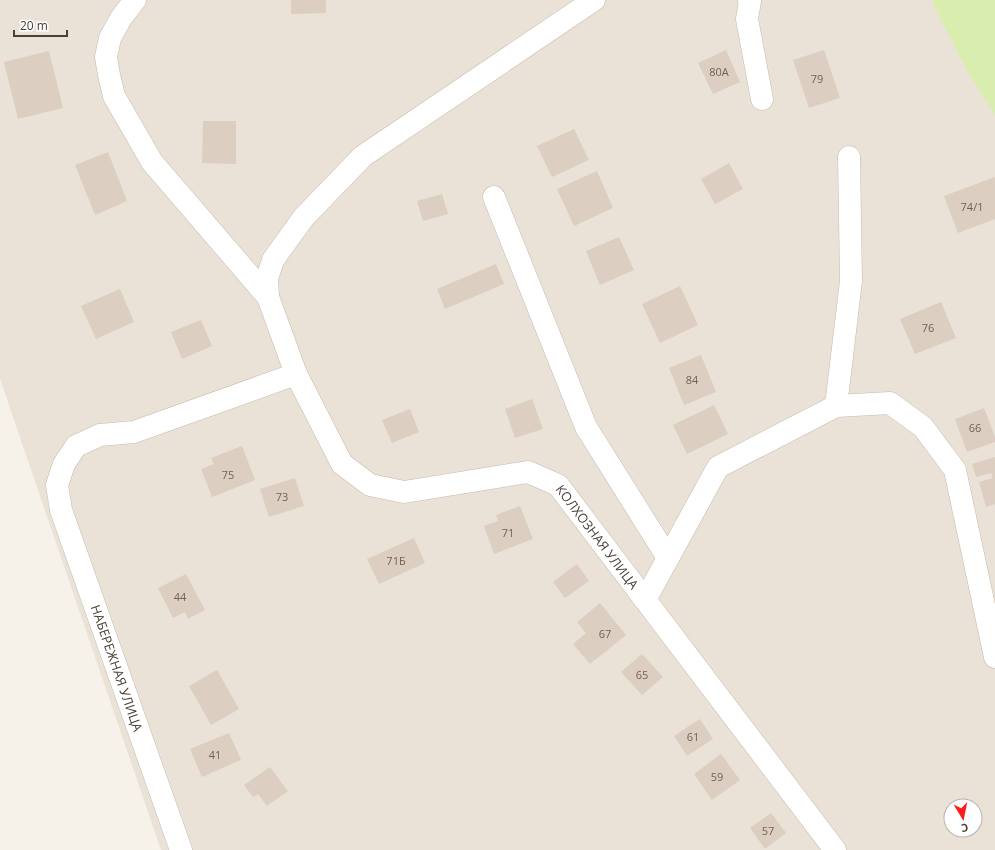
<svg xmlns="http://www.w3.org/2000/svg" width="995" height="850" font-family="'Open Sans',sans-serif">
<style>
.residential{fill:#eae2d7;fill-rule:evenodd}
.green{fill:#d9eeae}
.building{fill:#dccec0}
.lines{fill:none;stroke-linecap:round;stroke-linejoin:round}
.minor-casing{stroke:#c6baad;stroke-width:23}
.minor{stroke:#fff;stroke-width:22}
.labels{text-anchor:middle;stroke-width:3;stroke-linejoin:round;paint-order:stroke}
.number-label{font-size:11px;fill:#6f6458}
.street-label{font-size:13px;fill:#4b4036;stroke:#fff}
</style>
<rect width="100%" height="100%" fill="#f6f1e9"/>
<path class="residential" d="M 0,0 L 995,0 L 995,850 L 161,850 L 0,379 ZM 951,806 L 975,806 L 975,830 L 951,830 Z"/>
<path class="green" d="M 933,0 L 995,0 L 995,114 L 970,76 L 934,6 Z"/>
<g class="building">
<path d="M 291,0 L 326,0 L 326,13 L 291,14 Z"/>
<path d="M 726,50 L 740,82 L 713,94 L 698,63 Z"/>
<path d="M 824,50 L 840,98 L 809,108 L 793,60 Z"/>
<path d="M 49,51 L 63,108 L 18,119 L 4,62 Z"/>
<path d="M 203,121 L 236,121 L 236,164 L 202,163 Z"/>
<path d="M 574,129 L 589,160 L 552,177 L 537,146 Z"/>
<path d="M 108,152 L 127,201 L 95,215 L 75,165 Z"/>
<path d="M 729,163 L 743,189 L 715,204 L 701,179 Z"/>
<path d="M 597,171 L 613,208 L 574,226 L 557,189 Z"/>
<path d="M 995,177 L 995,219 L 958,233 L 944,196 Z"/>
<path d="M 442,194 L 448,214 L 423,221 L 417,201 Z"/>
<path d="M 619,237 L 634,270 L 600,285 L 586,251 Z"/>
<path d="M 496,264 L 504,284 L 445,309 L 437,289 Z"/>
<path d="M 680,286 L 698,325 L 660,343 L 642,304 Z"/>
<path d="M 120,289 L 134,322 L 96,339 L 81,306 Z"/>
<path d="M 941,302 L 956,338 L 915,354 L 900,319 Z"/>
<path d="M 201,320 L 212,346 L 182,359 L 171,332 Z"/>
<path d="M 701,355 L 716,392 L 684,405 L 669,368 Z"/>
<path d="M 532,399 L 543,429 L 515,438 L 505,409 Z"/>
<path d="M 714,405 L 728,434 L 687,454 L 673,425 Z"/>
<path d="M 984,408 L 995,437 L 995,442 L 967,452 L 955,419 Z"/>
<path d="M 410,409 L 419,432 L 392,443 L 382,420 Z"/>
<path d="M 242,446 L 255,480 L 212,497 L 201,469 L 214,464 L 211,458 Z"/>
<path d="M 995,457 L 995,504 L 986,507 L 979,482 L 993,478 L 991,473 L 976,477 L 972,464 Z"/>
<path d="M 295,478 L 304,506 L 269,517 L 260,489 Z"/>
<path d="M 520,506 L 533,539 L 494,554 L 484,526 L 498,521 L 496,515 Z"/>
<path d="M 414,538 L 425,563 L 379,584 L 367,559 Z"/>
<path d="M 577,564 L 589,581 L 565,598 L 553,582 Z"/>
<path d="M 186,574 L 205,610 L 188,619 L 185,612 L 173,618 L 158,588 Z"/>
<path d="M 600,603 L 626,635 L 590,664 L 573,644 L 586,633 L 577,622 Z"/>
<path d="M 642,654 L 663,677 L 642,695 L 621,672 Z"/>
<path d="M 217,670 L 239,709 L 211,725 L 189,686 Z"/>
<path d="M 700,719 L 713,739 L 687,756 L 674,736 Z"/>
<path d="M 229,733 L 241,760 L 202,777 L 190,749 Z"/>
<path d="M 721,754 L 740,780 L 712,800 L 694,774 Z"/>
<path d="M 270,767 L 288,791 L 267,806 L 258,794 L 253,797 L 244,785 Z"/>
<path d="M 771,813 L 786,833 L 765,849 L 750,828 Z"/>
</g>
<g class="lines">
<g class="minor-casing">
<g id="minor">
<path id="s1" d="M 135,0 L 121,18 L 110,38 L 106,57 L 109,75 L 114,96 L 152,162 L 268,297 L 296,374 L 342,464 L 370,485 L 404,492 L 528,472 L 558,485 L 835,850"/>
<path d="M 749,0 L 750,1 L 747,19 L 762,99"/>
<path d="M 494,197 L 586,427 L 668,558"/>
<path d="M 268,297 L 267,279 L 273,260 L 304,217 L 363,156 L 594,0"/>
<path d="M 836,406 L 851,281 L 849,157"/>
<path d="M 645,600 L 718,467 L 836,406 L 890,403 L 923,427 L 955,470 L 995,657"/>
<path d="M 181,850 L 61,510 L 57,485 L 64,464 L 76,446 L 100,435 L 134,432 L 296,374"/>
</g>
</g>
<use href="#minor" class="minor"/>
</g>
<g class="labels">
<g class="number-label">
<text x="719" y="76">80А</text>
<text x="817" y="83">79</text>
<text x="972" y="211">74/1</text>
<text x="928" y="332">76</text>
<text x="692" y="384">84</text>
<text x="975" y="432">66</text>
<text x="228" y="479">75</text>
<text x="282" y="501">73</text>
<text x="508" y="537">71</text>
<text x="396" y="565">71Б</text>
<text x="180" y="601">44</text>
<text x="605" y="638">67</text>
<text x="642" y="679">65</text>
<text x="693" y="741">61</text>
<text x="215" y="759">41</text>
<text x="717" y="781">59</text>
<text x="768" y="835">57</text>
</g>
<g class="street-label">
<text dy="5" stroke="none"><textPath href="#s1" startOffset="835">КОЛХОЗНАЯ УЛИЦА</textPath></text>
<text transform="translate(117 668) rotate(71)" y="5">НАБЕРЕЖНАЯ УЛИЦА</text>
</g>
</g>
<g transform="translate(963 818) rotate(170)"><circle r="19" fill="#ffffff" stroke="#b7b3af"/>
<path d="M0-3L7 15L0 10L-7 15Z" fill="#ff1e17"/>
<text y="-6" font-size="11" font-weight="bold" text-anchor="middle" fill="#4b4036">С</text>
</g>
<path d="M14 30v6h53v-6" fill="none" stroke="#4b4036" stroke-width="2"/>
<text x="20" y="30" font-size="12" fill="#4b4036" stroke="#ffffff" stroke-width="3" paint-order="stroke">20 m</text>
</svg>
